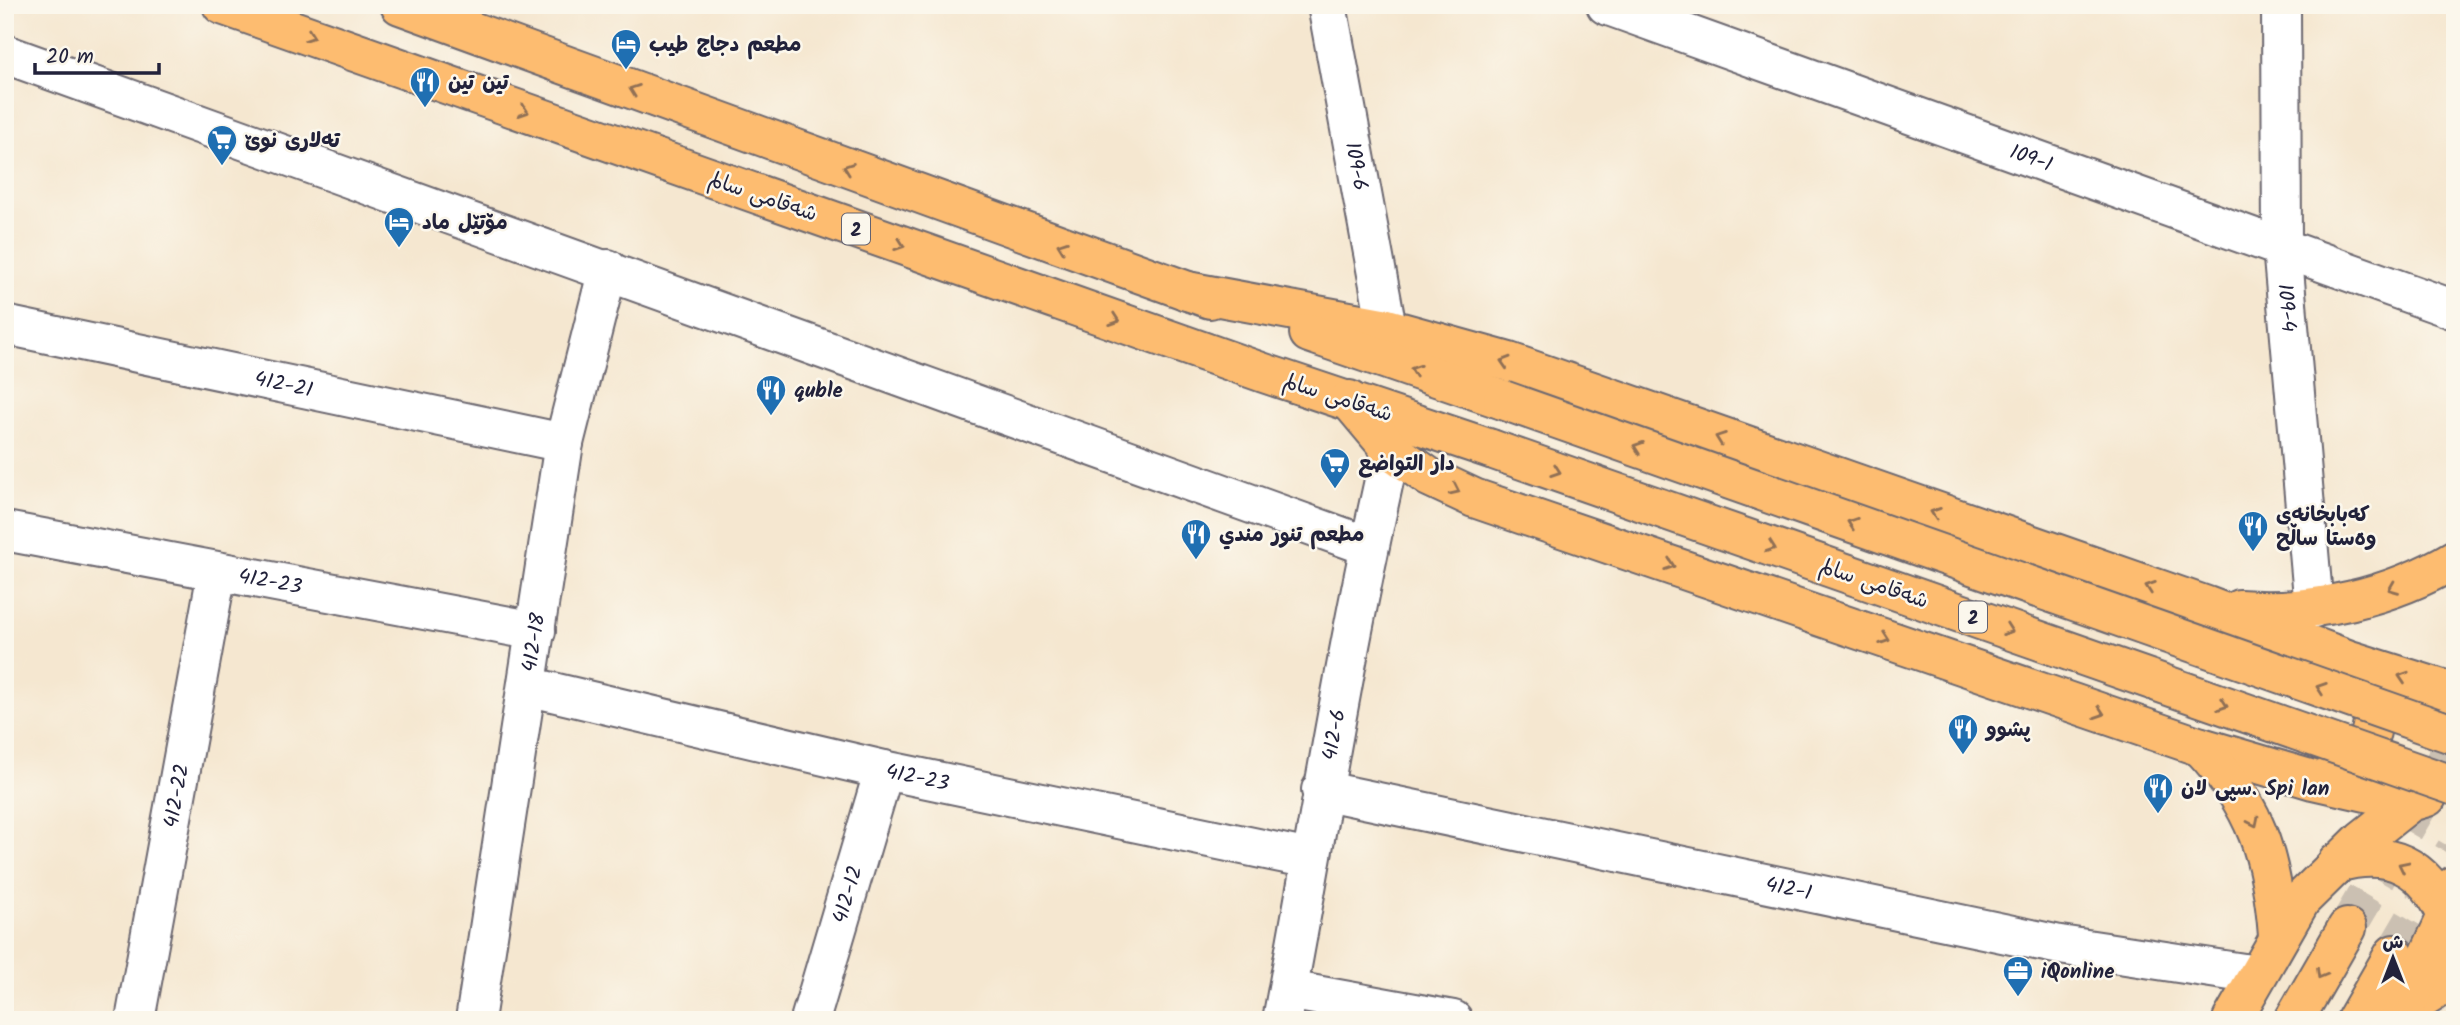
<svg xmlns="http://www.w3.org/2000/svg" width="2460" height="1025" font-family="Kalam,'Playpen Sans Arabic',sans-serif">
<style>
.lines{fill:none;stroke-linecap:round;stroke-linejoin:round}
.primary-tunnel{stroke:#cbc0b2;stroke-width:38;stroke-dasharray:38 19;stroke-linecap:butt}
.minor-casing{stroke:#6c676f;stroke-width:42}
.primary-casing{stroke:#6c676f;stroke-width:42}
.minor{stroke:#fff;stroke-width:38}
.primary{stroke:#fdbc6f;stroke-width:38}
.primary-bridge-casing{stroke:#6c676f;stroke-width:42;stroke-linecap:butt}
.primary-bridge{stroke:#fdbc6f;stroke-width:38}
.oneway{stroke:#906f55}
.labels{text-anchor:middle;stroke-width:5;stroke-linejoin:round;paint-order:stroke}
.shield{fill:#fbf7ec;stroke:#636270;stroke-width:2}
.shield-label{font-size:19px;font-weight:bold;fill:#22223b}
.poi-label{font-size:21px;font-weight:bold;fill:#22223b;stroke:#fbf7ec;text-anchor:start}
.street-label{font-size:21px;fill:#22223b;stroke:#fbf7ec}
</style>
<rect width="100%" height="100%" fill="#fbf7ec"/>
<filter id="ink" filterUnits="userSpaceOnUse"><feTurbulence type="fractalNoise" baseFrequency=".0143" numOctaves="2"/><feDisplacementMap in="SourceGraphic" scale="14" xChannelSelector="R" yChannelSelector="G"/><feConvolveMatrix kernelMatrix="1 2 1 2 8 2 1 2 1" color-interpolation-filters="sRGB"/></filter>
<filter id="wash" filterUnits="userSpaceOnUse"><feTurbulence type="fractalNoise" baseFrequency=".00686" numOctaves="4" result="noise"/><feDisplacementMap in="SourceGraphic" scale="28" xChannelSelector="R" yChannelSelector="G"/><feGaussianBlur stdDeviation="1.57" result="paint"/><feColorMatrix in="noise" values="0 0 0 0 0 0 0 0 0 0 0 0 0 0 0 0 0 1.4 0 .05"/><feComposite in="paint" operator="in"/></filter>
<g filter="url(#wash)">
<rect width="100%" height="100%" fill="#f5e7d0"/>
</g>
<g filter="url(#ink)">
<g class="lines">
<g class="primary-tunnel">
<path d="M 2347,928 L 2455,743"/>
<path d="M 2394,954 L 2455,850"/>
</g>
<g class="minor-casing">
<g id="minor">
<path id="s1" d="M 1327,5 L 1387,328"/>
<path id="s2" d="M 1606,5 L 2455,310"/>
<path id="s3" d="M 2281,5 L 2282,247 L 2314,608"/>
<path d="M 5,54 L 1368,546"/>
<path id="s4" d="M 5,325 L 564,443"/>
<path id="s5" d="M 5,531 L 536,631"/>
<path id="s6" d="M 527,686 L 884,770 L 1310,859"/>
<path id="s7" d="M 1321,790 L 2060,945 L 2257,975"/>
<path d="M 1288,990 L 1453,1020"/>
<path id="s8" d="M 135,1020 L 217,572"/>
<path id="s9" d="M 475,1020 L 564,443 L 608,269"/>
<path id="s10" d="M 810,1020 L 884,770"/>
<path id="s11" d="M 1282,1020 C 1318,830 1347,639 1391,450"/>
</g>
</g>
<g class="primary-casing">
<g id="primary">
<path d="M 222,5 L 1264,373 L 1491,449"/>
<path d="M 400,5 L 1210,299"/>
<path d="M 1187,291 L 1387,328 L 1509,362 L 2207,606 L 2347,659 L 2455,693"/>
<path d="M 1309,333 L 1503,400"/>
<path d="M 1349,400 L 1391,450 L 1429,477 L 1474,498 L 2201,747 L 2313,780 L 2410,802"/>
<path d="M 2239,609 C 2313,615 2391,597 2455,559"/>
<path d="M 2201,747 C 2256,806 2272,857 2278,936"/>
<path d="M 2334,772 C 2374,754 2383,714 2363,677"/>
<path d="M 2337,863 C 2389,848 2425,865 2447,916"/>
<path d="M 2403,1011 L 2455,978"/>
<path d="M 2232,1020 L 2301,900 L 2362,840 L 2410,802 L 2427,797"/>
<path d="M 2294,1020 L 2347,928"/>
<path d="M 2356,1020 L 2394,954"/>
<path d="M 2399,1020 L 2447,916 L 2455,885"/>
</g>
</g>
<use href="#minor" class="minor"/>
<use href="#primary" class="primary"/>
<g class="primary-bridge-casing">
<g id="primary-bridge">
<path d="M 1503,400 L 2455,735"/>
<path d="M 1491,449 L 2455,786"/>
</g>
</g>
<use href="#primary-bridge" class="primary-bridge"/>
</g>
<defs><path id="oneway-chevron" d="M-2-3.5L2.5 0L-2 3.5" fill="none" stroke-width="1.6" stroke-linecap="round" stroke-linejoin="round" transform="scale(1.75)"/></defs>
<g class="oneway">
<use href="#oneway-chevron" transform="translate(310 36) rotate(19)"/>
<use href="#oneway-chevron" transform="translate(634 90) rotate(-160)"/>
<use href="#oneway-chevron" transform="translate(524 111) rotate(19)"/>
<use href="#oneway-chevron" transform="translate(848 168) rotate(-160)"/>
<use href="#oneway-chevron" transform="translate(900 245) rotate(19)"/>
<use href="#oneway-chevron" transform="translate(1062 246) rotate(-160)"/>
<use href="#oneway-chevron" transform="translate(1115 320) rotate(19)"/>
<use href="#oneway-chevron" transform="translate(1505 362) rotate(-163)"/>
<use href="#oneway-chevron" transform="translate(1415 370) rotate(-161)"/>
<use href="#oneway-chevron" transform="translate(1720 438) rotate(-160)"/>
<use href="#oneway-chevron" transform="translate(1638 447) rotate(-161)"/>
<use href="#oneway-chevron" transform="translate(1556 471) rotate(19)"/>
<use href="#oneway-chevron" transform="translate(1455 490) rotate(25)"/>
<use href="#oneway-chevron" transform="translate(1935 513) rotate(-161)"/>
<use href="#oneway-chevron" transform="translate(1852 523) rotate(-161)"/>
<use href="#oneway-chevron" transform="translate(1771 547) rotate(19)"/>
<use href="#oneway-chevron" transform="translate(1670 565) rotate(19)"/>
<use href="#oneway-chevron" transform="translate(2150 587) rotate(-161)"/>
<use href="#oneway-chevron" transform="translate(2393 588) rotate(158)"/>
<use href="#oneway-chevron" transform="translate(2008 630) rotate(19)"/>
<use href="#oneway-chevron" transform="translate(1885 639) rotate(19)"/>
<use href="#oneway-chevron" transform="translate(2403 677) rotate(-162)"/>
<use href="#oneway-chevron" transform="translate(2321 688) rotate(-161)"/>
<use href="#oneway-chevron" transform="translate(2223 705) rotate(19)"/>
<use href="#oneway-chevron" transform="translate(2100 713) rotate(19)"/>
<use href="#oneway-chevron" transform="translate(2254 822) rotate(64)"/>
<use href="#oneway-chevron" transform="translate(2403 866) rotate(-154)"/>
<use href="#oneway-chevron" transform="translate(2321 974) rotate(120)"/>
</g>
</g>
<defs>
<g id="hotel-pin" transform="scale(1.575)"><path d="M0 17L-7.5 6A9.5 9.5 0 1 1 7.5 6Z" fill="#1f6fb2" stroke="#fbf7ec"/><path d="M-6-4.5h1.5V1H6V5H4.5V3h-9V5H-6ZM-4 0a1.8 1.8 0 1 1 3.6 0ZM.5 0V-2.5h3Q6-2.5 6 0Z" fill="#fff"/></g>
<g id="restaurant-pin" transform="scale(1.575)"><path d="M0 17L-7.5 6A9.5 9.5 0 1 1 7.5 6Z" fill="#1f6fb2" stroke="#fbf7ec"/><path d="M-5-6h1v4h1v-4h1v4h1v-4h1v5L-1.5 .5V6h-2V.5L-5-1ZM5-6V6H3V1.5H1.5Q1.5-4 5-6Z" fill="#fff"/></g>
<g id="supermarket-pin" transform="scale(1.575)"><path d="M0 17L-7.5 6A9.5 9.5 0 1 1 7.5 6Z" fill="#1f6fb2" stroke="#fbf7ec"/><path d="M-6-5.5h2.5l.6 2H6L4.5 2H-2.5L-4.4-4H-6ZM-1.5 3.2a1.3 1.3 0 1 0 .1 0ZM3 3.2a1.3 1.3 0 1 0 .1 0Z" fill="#fff"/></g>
<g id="office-pin" transform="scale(1.575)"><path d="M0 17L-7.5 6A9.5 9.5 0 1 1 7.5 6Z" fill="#1f6fb2" stroke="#fbf7ec"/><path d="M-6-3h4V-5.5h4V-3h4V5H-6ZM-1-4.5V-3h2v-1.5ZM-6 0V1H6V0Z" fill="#fff"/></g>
</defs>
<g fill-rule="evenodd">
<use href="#hotel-pin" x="626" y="44"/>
<use href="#restaurant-pin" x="425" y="82"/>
<use href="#supermarket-pin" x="222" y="140"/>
<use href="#hotel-pin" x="399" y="222"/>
<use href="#restaurant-pin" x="771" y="390"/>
<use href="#supermarket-pin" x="1335" y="463"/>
<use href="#restaurant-pin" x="2253" y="526"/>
<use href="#restaurant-pin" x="1196" y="534"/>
<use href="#restaurant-pin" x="1963" y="729"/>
<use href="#restaurant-pin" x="2158" y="788"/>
<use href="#office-pin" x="2018" y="971"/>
</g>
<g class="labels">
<g class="shield">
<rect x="842" y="213.5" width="28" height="31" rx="5"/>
<rect x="1959" y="601.5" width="28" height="31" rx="5"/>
</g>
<g class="shield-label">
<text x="856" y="236">2</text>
<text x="1973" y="624">2</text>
</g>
<g class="poi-label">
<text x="649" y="51">مطعم دجاج طيب</text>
<text x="448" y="89">تين تين</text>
<text x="245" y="147">تەلاری نوێ</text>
<text x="422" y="229">مۆتێل ماد</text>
<text x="794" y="397">quble</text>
<text x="1358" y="470">دار التواضع</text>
<text x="2276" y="521">کەبابخانەی<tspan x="2276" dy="24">وەستا ساڵح</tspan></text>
<text x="1219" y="541">مطعم تنور مندي</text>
<text x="1986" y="736">پشوو</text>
<text x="2181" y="795">سپی لان. Spi lan</text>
<text x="2041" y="978">iQonline</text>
</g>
<g class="street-label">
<text dy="7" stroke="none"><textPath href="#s2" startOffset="452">109-1</textPath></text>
<text dy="7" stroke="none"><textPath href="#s1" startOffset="164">109-6</textPath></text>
<text transform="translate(763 196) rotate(19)" y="7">شەقامی سالم</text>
<text dy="7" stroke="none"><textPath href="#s3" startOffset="303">109-4</textPath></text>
<text dy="7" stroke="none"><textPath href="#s4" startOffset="285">412-21</textPath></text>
<text transform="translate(1338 397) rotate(18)" y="7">شەقامی سالم</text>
<text dy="7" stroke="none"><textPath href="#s5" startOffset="270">412-23</textPath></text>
<text transform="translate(1874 583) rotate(19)" y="7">شەقامی سالم</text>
<text dy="7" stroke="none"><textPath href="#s9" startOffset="382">412-18</textPath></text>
<text dy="7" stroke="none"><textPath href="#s11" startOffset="290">412-6</textPath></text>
<text dy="7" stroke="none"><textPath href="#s6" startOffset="401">412-23</textPath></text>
<text dy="7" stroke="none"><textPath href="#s8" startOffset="228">412-22</textPath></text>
<text dy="7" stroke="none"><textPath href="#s7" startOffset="478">412-1</textPath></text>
<text dy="7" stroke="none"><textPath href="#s10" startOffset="131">412-12</textPath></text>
</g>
</g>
<rect width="2460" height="1025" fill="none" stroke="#fbf7ec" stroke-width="28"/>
<g transform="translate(2393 958)" stroke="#fbf7ec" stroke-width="5" paint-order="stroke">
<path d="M0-5L12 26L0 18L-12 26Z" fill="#22223b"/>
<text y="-10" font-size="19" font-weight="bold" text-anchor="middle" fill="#22223b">ش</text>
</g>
<path d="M35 63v10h124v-10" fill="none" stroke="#22223b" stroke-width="3.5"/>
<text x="46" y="63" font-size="21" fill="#22223b" stroke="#fbf7ec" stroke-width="5" paint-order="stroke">20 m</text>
</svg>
